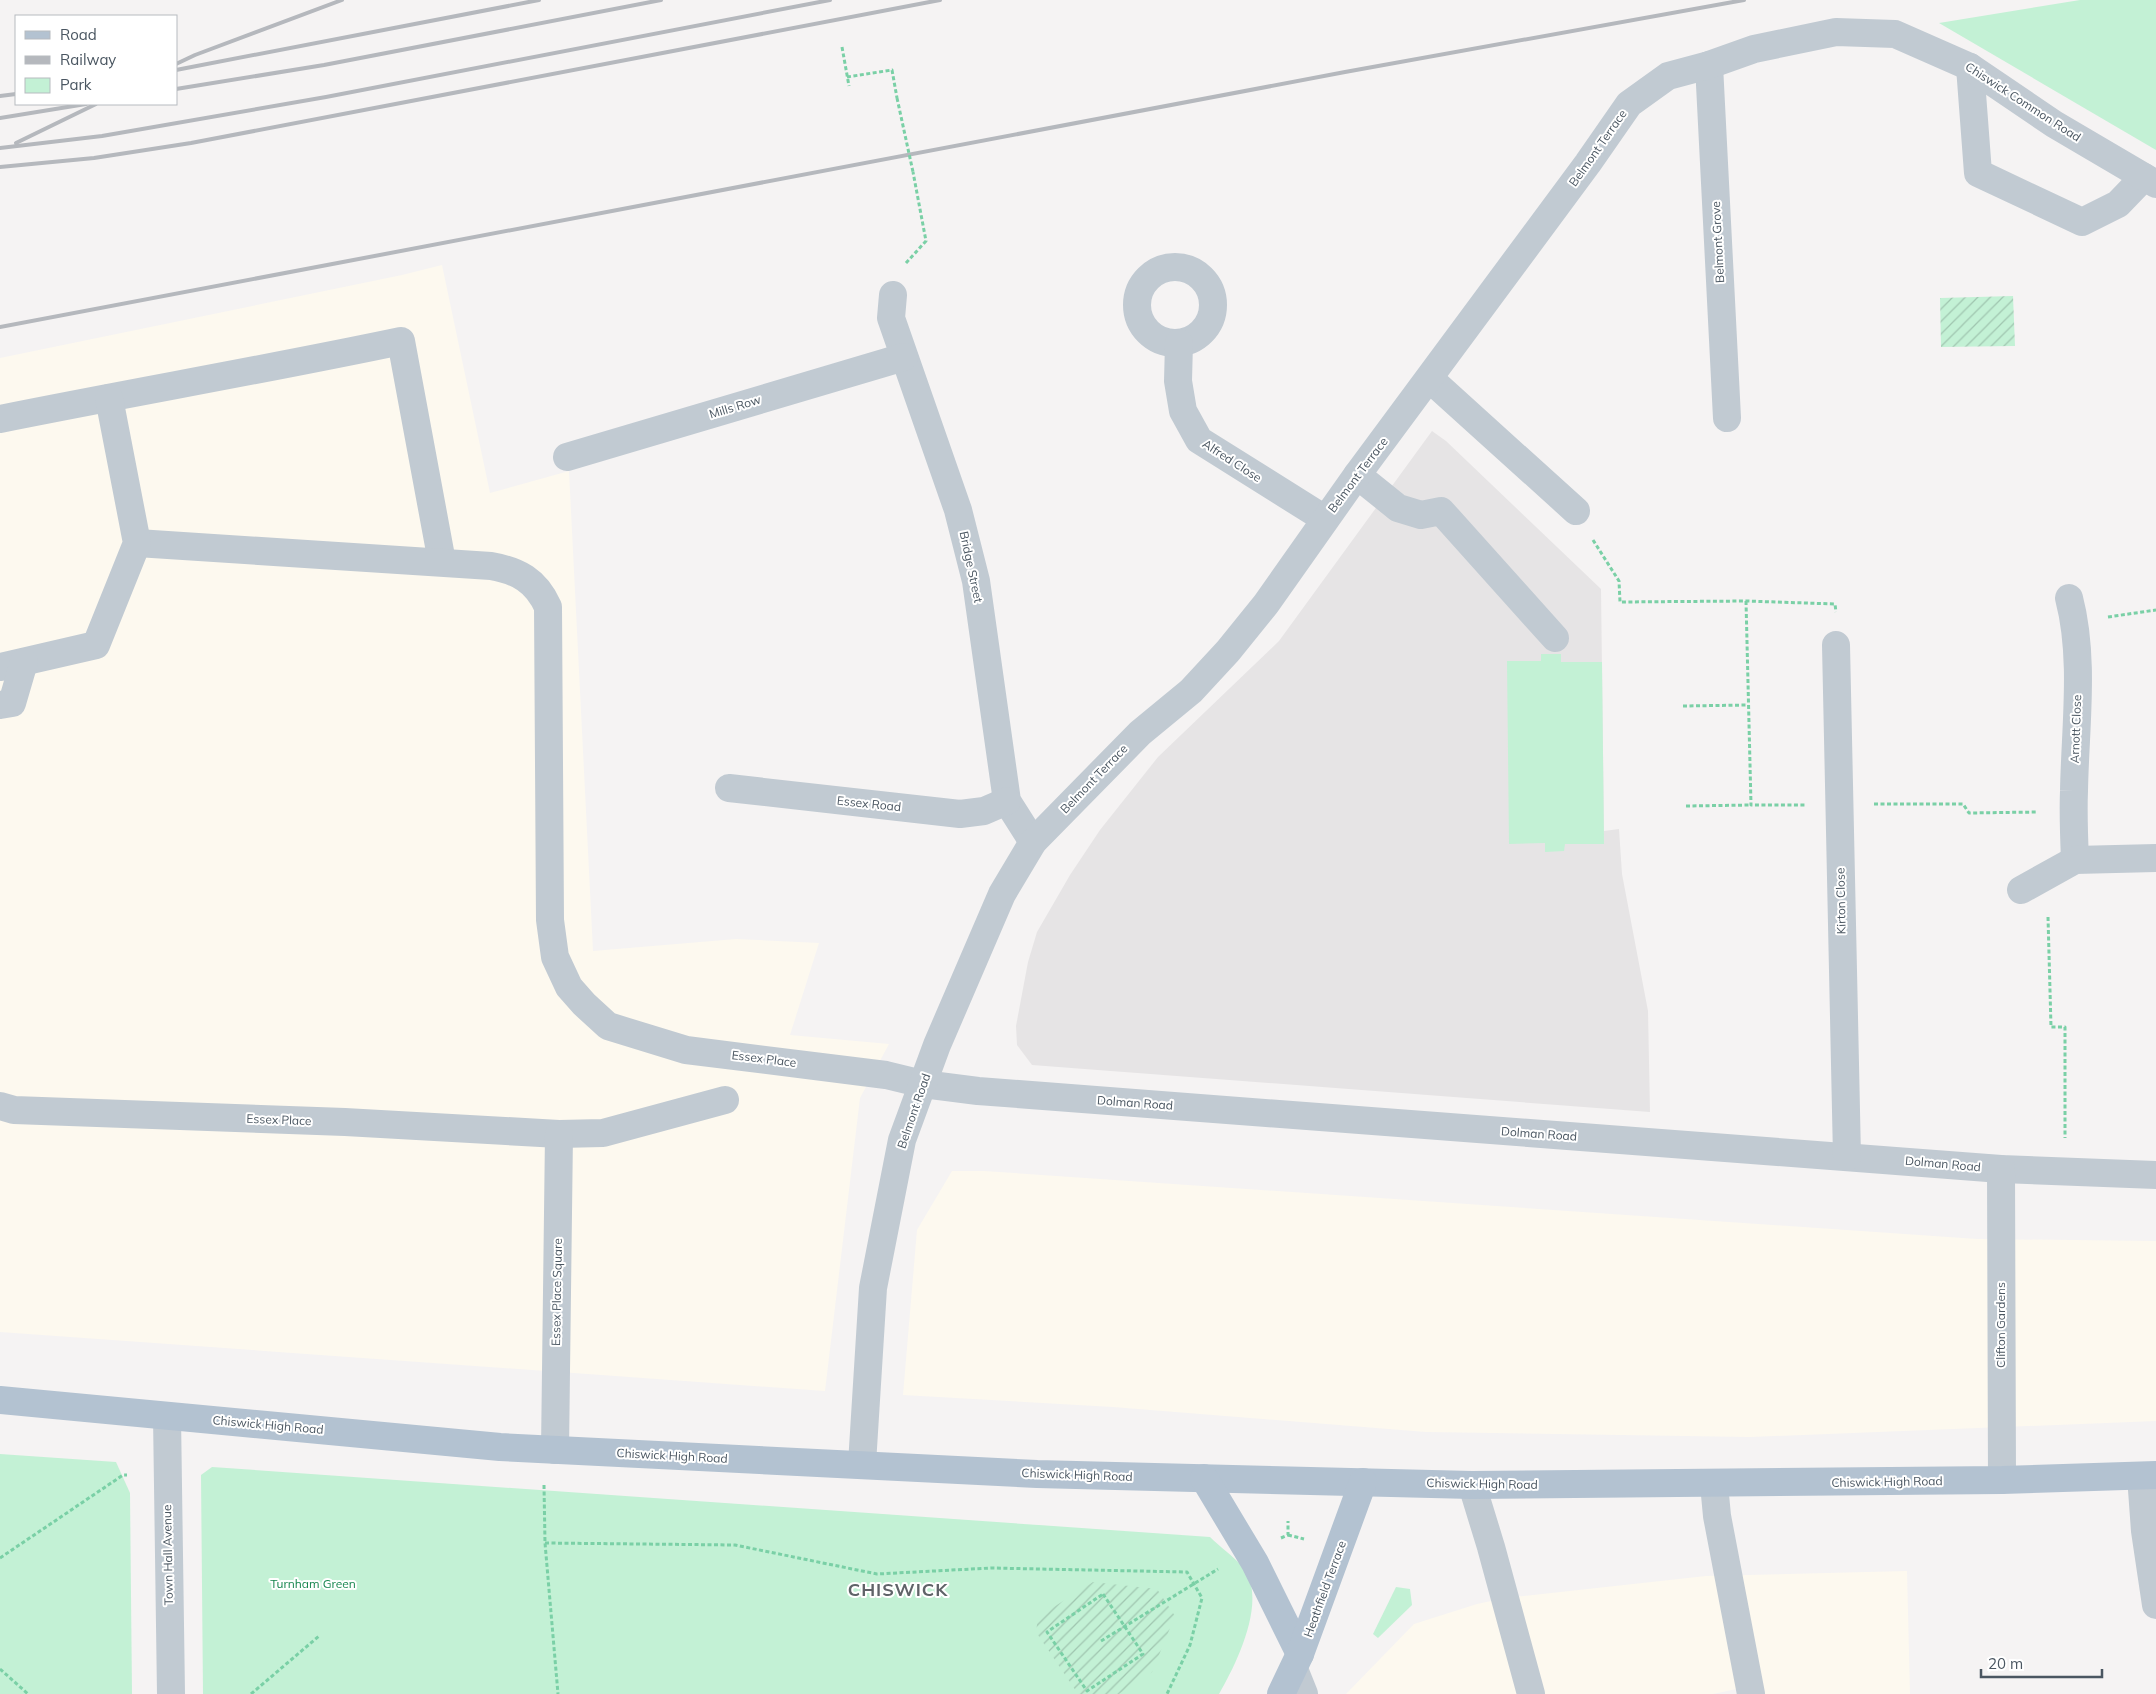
<svg xmlns="http://www.w3.org/2000/svg" width="2156" height="1694" font-family="Mulish,sans-serif">
<style>
.commercial{fill:#fdf9ef}
.education{fill:#e6e4e5}
.green{fill:#c3f1d5}
.garden{fill:url(#garden-furrows)}
.lines{fill:none;stroke-linecap:round;stroke-linejoin:round}
.path{stroke:#7ad0a6;stroke-width:3;stroke-dasharray:4 2.5;stroke-linecap:butt}
.minor{stroke:#c1cad2;stroke-width:28}
.major{stroke:#b3c2d1;stroke-width:28}
.rail{stroke:#b5b8bd;stroke-width:4}
.path-bridge{stroke:#7ad0a6;stroke-width:3;stroke-dasharray:4 2.5;stroke-linecap:butt}
.labels{text-anchor:middle;stroke-width:4;stroke-linejoin:round;paint-order:stroke}
.street-label{font-size:12px;fill:#4a5661;stroke:#fff}
.park-label{font-size:12px;fill:#17864f;stroke:#fff}
.district-label{font-size:18px;font-weight:bold;letter-spacing:1px;fill:#5f6368;stroke:#fff}
</style>
<defs>
<pattern id="garden-furrows" width="10" height="10" patternUnits="userSpaceOnUse" patternTransform="scale(1.25)"><rect width="10" height="10" fill="#c3f1d5"/><path d="M-1 1l2-2M0 10L10 0M9 11l2-2" fill="none" stroke="#a0c6b0"/></pattern>
</defs>
<rect width="100%" height="100%" fill="#f5f3f3"/>
<g class="commercial">
<path d="M 442,265 L 490,493 L 569,471 L 593,951 L 736,939 L 819,943 L 790,1035 L 889,1044 L 860,1098 L 825,1391 L 0,1332 L 0,358 L 402,275 Z"/>
<path d="M 952,1171 L 984,1171 L 1977,1239 L 2156,1241 L 2156,1421 L 1750,1437 L 1426,1432 L 1113,1407 L 903,1395 L 917,1230 Z"/>
<path d="M 1907,1571 L 1910,1694 L 1755,1694 L 1746,1687 L 1713,1694 L 1346,1694 L 1414,1624 L 1477,1604 L 1505,1598 L 1706,1576 Z"/>
</g>
<path class="education" d="M 1432,431 L 1446,441 L 1601,589 L 1604,831 L 1619,829 L 1622,874 L 1648,1011 L 1650,1112 L 1032,1065 L 1017,1045 L 1016,1026 L 1028,962 L 1037,932 L 1070,875 L 1100,830 L 1158,757 L 1279,641 Z"/>
<g class="green">
<path d="M 2080,0 L 2156,0 L 2156,150 L 1939,23 Z"/>
<path d="M 1541,654 L 1561,654 L 1561,662 L 1602,662 L 1604,844 L 1565,844 L 1564,851 L 1545,852 L 1545,843 L 1509,844 L 1507,661 L 1541,661 Z"/>
<path d="M 0,1454 L 116,1462 L 130,1493 L 132,1694 L 0,1694 Z"/>
<path d="M 212,1467 L 1210,1537 C 1220,1547 1233,1556 1242,1566 C 1269,1598 1237,1663 1219,1694 L 203,1694 L 201,1475 Z"/>
<path d="M 1396,1587 L 1410,1589 L 1412,1605 L 1378,1638 L 1373,1634 Z"/>
</g>
<g class="garden">
<path d="M 2013,296 L 2015,346 L 1941,347 L 1940,298 Z"/>
<path d="M 1093,1582 L 1157,1589 L 1175,1616 L 1152,1672 L 1119,1694 L 1078,1694 L 1036,1632 L 1038,1617 Z"/>
</g>
<g class="lines">
<g class="path">
<path d="M 842,47 L 849,86"/>
<path d="M 847,77 L 892,70 L 897,98"/>
<path d="M 906,263 L 926,241 L 913,172"/>
<path d="M 1593,540 L 1619,581 L 1620,602 L 1746,601 L 1835,604 L 1836,612"/>
<path d="M 1746,601 L 1751,805 L 1805,805"/>
<path d="M 2108,617 L 2156,610"/>
<path d="M 1683,706 L 1748,705"/>
<path d="M 1874,804 L 1963,804 L 1969,813 L 2038,812"/>
<path d="M 1686,806 L 1751,805"/>
<path d="M 2048,917 L 2051,1027 L 2065,1027 L 2065,1138"/>
<path d="M 544,1485 L 545,1543 L 558,1694"/>
<path d="M 1288,1535 L 1304,1539"/>
<path d="M 1281,1538 L 1288,1535 L 1288,1521"/>
<path d="M 545,1543 L 735,1545 L 877,1574 L 991,1568 L 1187,1572 L 1202,1598 L 1190,1645 L 1167,1694"/>
<path d="M 0,1558 L 123,1475 L 127,1475"/>
<path d="M 1103,1594 L 1143,1654 L 1087,1691 L 1047,1632 Z"/>
<path d="M 1101,1641 L 1218,1569"/>
<path d="M 0,1669 L 28,1694"/>
<path d="M 251,1694 L 319,1636"/>
</g>
<g class="minor">
<path d="M 1709,65 L 1727,418"/>
<path d="M 1970,67 L 1978,173 L 2082,222 L 2118,204 L 2144,177"/>
<circle cx="1175" cy="305" r="38"/>
<path d="M 893,295 L 891,318 L 958,510 L 976,581 L 1007,801 L 1033,842"/>
<path d="M 1179,343 L 1178,381 L 1183,411 L 1199,440 L 1325,519"/>
<path d="M 1430,379 L 1576,511"/>
<path d="M 0,419 C 134,392 268,369 401,341 L 442,562"/>
<path d="M 567,457 L 904,357"/>
<path d="M 1357,475 L 1398,508 L 1421,515 L 1441,511 L 1555,638"/>
<path d="M 137,543 L 491,566 C 518,571 536,580 548,607 L 550,920 L 555,957 L 569,987 L 584,1004 L 608,1026 L 686,1050 L 886,1075 L 923,1084 L 978,1091 L 2001,1169 L 2156,1175"/>
<path d="M 2069,598 C 2085,659 2075,728 2074,791 C 2073,814 2074,837 2075,860"/>
<path d="M 1836,645 L 1847,1157"/>
<path d="M 0,667 L 96,645 L 137,543 L 109,398"/>
<path d="M 0,705 L 12,703 L 24,662"/>
<path d="M 729,788 L 960,814 L 984,811 L 1007,801"/>
<path d="M 2021,890 L 2075,860 L 2156,858"/>
<path d="M 0,1106 L 14,1110 L 345,1122 L 559,1134 L 603,1133 L 725,1100"/>
<path d="M 2001,1169 L 2002,1480"/>
<path d="M 167,1416 L 171,1694"/>
<path d="M 555,1450 L 559,1134"/>
<path d="M 862,1464 L 873,1288 L 902,1140 L 937,1045 L 1002,894 L 1033,842 L 1140,733 L 1191,691 L 1228,651 L 1266,604 L 1357,475 L 1588,163 L 1629,104 L 1668,76 L 1709,65 L 1754,49 L 1836,32 L 1895,34 L 1970,67 L 2054,124 L 2156,184"/>
<path d="M 2141,1476 L 2145,1531 L 2156,1605"/>
<path d="M 1714,1484 L 1717,1516 L 1751,1694"/>
<path d="M 1472,1485 L 1491,1547 L 1531,1694"/>
<path d="M 1294,1669 L 1304,1694"/>
</g>
<g class="major">
<path d="M 0,1400 L 500,1447 L 1037,1474 L 1472,1485 L 2002,1480 L 2156,1475"/>
<path d="M 1204,1478 L 1255,1563 L 1300,1654"/>
<path d="M 1281,1694 L 1300,1654 L 1363,1482"/>
</g>
<g class="rail">
<path d="M 176,64 L 195,55 L 342,0"/>
<path d="M 176,70 L 539,0"/>
<path d="M 176,89 L 324,65 L 661,0"/>
<path d="M 0,96 L 16,94"/>
<path d="M 0,118 L 86,104"/>
<path d="M 16,143 L 96,104"/>
<path d="M 0,148 L 102,136 L 326,97 L 830,0"/>
<path d="M 0,167 L 94,158 L 191,143 L 940,0"/>
<path d="M 0,327 L 1345,72 L 1744,0"/>
</g>
<path class="path-bridge" d="M 897,98 L 913,172"/>
</g>
<g class="labels">
<g class="street-label">
<text transform="translate(2023 102) rotate(33)" y="4">Chiswick Common Road</text>
<text transform="translate(1598 148) rotate(-55)" y="4">Belmont Terrace</text>
<text transform="translate(1718 242) rotate(-93)" y="4">Belmont Grove</text>
<text transform="translate(735 407) rotate(-17)" y="4">Mills Row</text>
<text transform="translate(1232 461) rotate(33)" y="4">Alfred Close</text>
<text transform="translate(1358 475) rotate(-53)" y="4">Belmont Terrace</text>
<text transform="translate(971 567) rotate(78)" y="4">Bridge Street</text>
<text transform="translate(2076 729) rotate(-88)" y="4">Arnott Close</text>
<text transform="translate(1094 779) rotate(-46)" y="4">Belmont Terrace</text>
<text transform="translate(869 804) rotate(6)" y="4">Essex Road</text>
<text transform="translate(1841 901) rotate(-91)" y="4">Kirton Close</text>
<text transform="translate(764 1059) rotate(7)" y="4">Essex Place</text>
<text transform="translate(1135 1103) rotate(4)" y="4">Dolman Road</text>
<text transform="translate(914 1111) rotate(-71)" y="4">Belmont Road</text>
<text transform="translate(279 1120) rotate(2)" y="4">Essex Place</text>
<text transform="translate(1539 1134) rotate(4)" y="4">Dolman Road</text>
<text transform="translate(1943 1164) rotate(5)" y="4">Dolman Road</text>
<text transform="translate(557 1292) rotate(-89)" y="4">Essex Place Square</text>
<text transform="translate(2001 1325) rotate(-90)" y="4">Clifton Gardens</text>
<text transform="translate(268 1425) rotate(5)" y="4">Chiswick High Road</text>
<text transform="translate(672 1456) rotate(3)" y="4">Chiswick High Road</text>
<text transform="translate(1077 1475) rotate(2)" y="4">Chiswick High Road</text>
<text transform="translate(1887 1482) rotate(-1)" y="4">Chiswick High Road</text>
<text transform="translate(1482 1484) rotate(1)" y="4">Chiswick High Road</text>
<text transform="translate(168 1555) rotate(-91)" y="4">Town Hall Avenue</text>
<text transform="translate(1325 1589) rotate(-70)" y="4">Heathfield Terrace</text>
</g>
<g class="park-label">
<text x="313" y="1588">Turnham Green</text>
</g>
<g class="district-label">
<text x="898" y="1596">CHISWICK</text>
</g>
</g>
<rect x="15" y="15" width="162" height="90" fill="#ffffff" stroke="#b7bbc0"/>
<rect x="25" y="31" width="25" height="8" fill="#b3c2d1" stroke="#b7bbc0"/>
<text x="60" y="40" font-size="15" fill="#4a5661">Road</text>
<rect x="25" y="56" width="25" height="8" fill="#b5b8bd" stroke="#b7bbc0"/>
<text x="60" y="65" font-size="15" fill="#4a5661">Railway</text>
<rect x="25" y="78" width="25" height="15" fill="#c3f1d5" stroke="#b7bbc0"/>
<text x="60" y="90" font-size="15" fill="#4a5661">Park</text>
<path d="M1981 1669v8h121v-8" fill="none" stroke="#4a5661" stroke-width="2.5"/>
<text x="1988" y="1669" font-size="15" fill="#4a5661" stroke="#ffffff" stroke-width="4" paint-order="stroke">20 m</text>
</svg>
